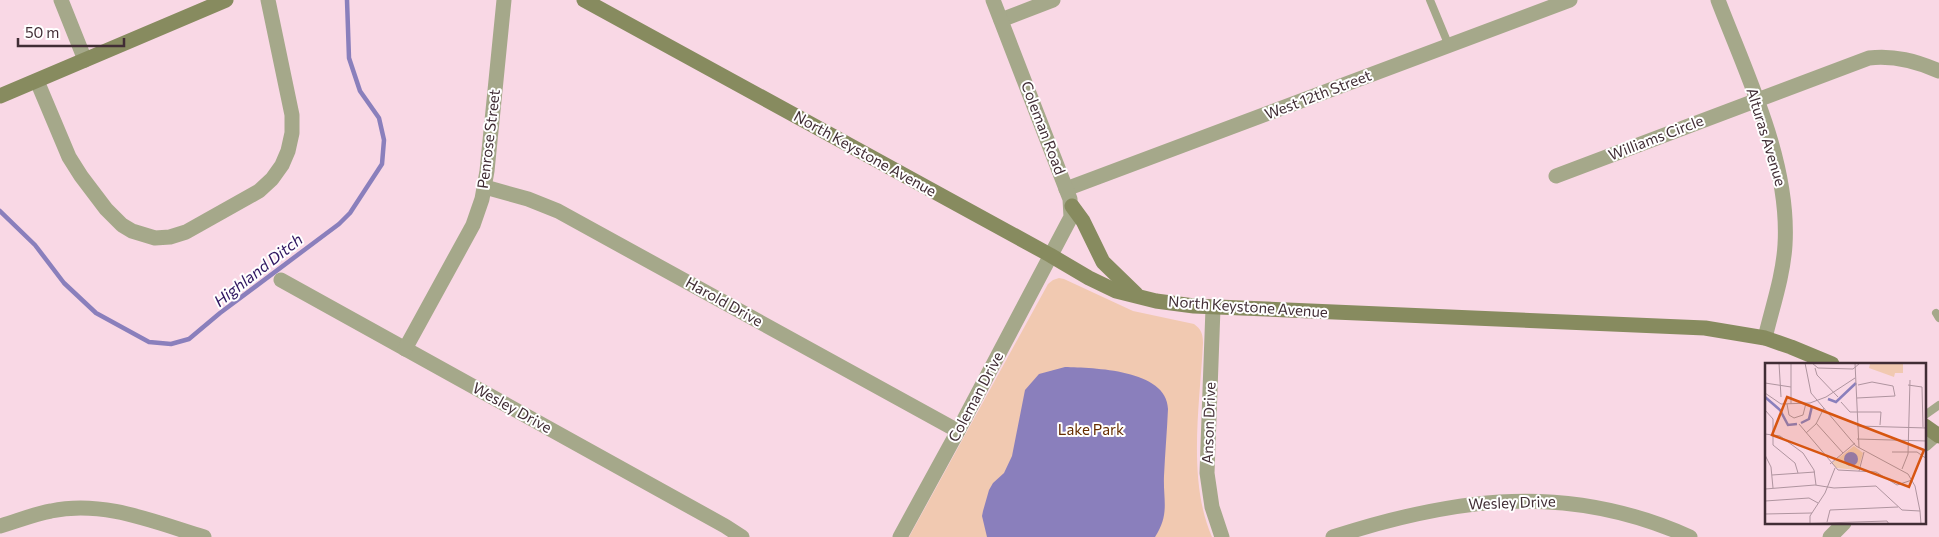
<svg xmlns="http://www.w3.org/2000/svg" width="1939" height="537" font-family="Commissioner,sans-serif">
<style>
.green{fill:#f1c9b1}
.water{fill:#8a7fbc}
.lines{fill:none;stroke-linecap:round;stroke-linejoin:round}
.stream{stroke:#8a7fbc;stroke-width:4.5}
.lane{stroke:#a5a88a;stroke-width:8}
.street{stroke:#a5a88a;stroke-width:15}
.secondary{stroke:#878b5f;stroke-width:15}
.labels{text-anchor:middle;stroke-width:4;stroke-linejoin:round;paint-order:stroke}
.street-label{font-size:15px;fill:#412d35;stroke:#fff}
.park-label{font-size:15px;fill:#662d00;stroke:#fff}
.water-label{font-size:16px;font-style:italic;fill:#2f1761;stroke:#fff}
.inset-river{fill:none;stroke:#8a7fbc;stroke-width:2.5}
.inset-road{fill:none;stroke:#af949f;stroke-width:1}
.view{fill:#d75510;fill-opacity:0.15;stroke:#d75510;stroke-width:2.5}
.inset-edge{fill:none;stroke:#412d35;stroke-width:2.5}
</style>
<rect width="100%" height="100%" fill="#f9d8e5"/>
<path class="green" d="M 1059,278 L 1064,279 L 1133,311 L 1194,324 C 1201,329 1203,334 1203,343 C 1200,404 1187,480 1212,537 L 909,537 L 1048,284 L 1053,280 Z"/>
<path class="water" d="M 1065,367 C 1093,368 1167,369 1168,409 C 1167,431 1165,454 1164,476 C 1163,500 1170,514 1155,537 L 987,537 L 982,516 L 983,511 L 989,490 L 993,483 L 1004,473 L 1012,456 L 1025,390 L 1039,374 Z"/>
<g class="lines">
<path class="stream" d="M 0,211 L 35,245 L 64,283 L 96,313 L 149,342 L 171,344 L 189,339 L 220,313 L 339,224 L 350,213 L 382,164 L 384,140 L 379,118 L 360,91 L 349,58 L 347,0"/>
<g class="lane">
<path d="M 1430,0 L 1449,46"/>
<path d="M 1936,313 L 1939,318"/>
<path d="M 1925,415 L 1939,405"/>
</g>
<g class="street">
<path d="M 61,0 L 85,60"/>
<path d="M 1718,0 C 1747,76 1790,162 1785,245 C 1783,277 1772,308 1765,338"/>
<path d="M 1001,20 L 1053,0"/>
<path d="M 37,81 L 69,157 L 81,176 L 106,209 L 122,225 L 132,231 L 155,238 L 170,237 L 186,232 L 259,191 L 272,179 L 282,165 L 288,151 L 292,133 L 292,115 L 268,0"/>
<path d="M 1556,176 L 1869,58 C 1894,55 1916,61 1939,71"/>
<path d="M 485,187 L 528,199 L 558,211 L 958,431"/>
<path d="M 1066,189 L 1570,0"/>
<path d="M 281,280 L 725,526 L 742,537"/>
<path d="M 1213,308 L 1207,473 L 1212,507 L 1222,537"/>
<path d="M 405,349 L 473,225 L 482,199 L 487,171 L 504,0"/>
<path d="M 1925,444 L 1936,434"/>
<path d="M 0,526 C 17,521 34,514 51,511 C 104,500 154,522 204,537"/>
<path d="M 900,537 L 958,431 L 1071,217 L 1070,199 L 993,0"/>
<path d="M 1333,537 C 1457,497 1568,482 1690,537"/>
<path d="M 1830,537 L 1844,523"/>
</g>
<g class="secondary">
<path d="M 584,0 L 1050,255 L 1089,278 L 1116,291 L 1156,301 L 1194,306 L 1705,328 L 1765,338 L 1791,347 L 1832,364"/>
<path d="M 0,96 L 226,0"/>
<path d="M 1072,206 L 1083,221 L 1103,262 L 1136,294"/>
<path d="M 1925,426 L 1939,436"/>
</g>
</g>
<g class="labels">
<g class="street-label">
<text transform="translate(1318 95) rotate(-21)" y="5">West 12th Street</text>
<text transform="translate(1043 128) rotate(69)" y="5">Coleman Road</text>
<text transform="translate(1766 137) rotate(73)" y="5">Alturas Avenue</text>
<text transform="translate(1656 138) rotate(-21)" y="5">Williams Circle</text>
<text transform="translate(489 139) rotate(-83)" y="5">Penrose Street</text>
<text transform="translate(865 154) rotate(29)" y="5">North Keystone Avenue</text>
<text transform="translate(724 302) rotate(29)" y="5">Harold Drive</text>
<text transform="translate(1248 307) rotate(4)" y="5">North Keystone Avenue</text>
<text transform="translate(976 397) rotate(-62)" y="5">Coleman Drive</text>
<text transform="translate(512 408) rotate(29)" y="5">Wesley Drive</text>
<text transform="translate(1209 423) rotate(-88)" y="5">Anson Drive</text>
<text transform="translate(1512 503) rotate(-2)" y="5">Wesley Drive</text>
</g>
<g class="park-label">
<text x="1091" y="435">Lake Park</text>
</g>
<g class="water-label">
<text transform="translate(258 270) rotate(-38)" y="6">Highland Ditch</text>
</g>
</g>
<g transform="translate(1765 363)">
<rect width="161" height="161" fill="#f9d8e5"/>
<path d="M 112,0 L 138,0 L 138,10 L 130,10 L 129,14 L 104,5 L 105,1 ZM 89,83 L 98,90 L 93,107 L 71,105 L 67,100 Z" fill="#f1c9b1"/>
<path d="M79 96a7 7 0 1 1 14 0a7 7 0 1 1-14 0Z" fill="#8a7fbc"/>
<path class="inset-river" d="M 0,34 L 15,47 L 23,62 L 32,61M 63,36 L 71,39 L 91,20M 36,60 L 44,56 L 47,43"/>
<path class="inset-road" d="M 14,0 L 16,34M 40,0 L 46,30 L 91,83 L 143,111 L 150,123 L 155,148M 47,0 L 53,5 L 88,6 L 95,0M 90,0 L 94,85M 50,5 L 52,12 L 73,34M 0,20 L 26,24M 143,22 L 157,24 L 158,64M 0,30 L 16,41 L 45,40 L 61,34 L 90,15M 92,35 L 130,33 L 128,23 L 107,19 L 93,22M 76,39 L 85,49 L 116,49 L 115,62M 22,41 L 24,52 L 29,55 L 38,52 L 41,40M 26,41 L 26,0M 0,47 L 8,56 L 8,82 L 30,100 L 33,110M 51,60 L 78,90M 34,61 L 73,107 L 111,109 L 132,122 L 147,117M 92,63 L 162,65M 41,70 L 51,61 L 59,45M 0,71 L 15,73 L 38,90 L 49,107 L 51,122M 92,76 L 162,78M 127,89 L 152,89 L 162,96M 0,92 L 6,104 L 8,125M 65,101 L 90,80M 137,106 L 143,91 L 145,17M 94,108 L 99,89M 7,112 L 50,109M 0,126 L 50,122 L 69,125 L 111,123 L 137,147 L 155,148 L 156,161M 0,138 L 44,135 L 53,140M 0,151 L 47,150M 62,159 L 65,147 L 133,144M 45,160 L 45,153 L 60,130 L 70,105M 30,161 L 122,158 L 124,161"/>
<path class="view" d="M 22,34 L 159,87 L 144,124 L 7,72 Z"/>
<rect width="161" height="161" class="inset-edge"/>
</g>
<path d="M18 38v8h106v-8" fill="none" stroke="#412d35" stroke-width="2.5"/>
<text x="25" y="38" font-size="15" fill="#412d35" stroke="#ffffff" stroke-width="4" paint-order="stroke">50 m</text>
</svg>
